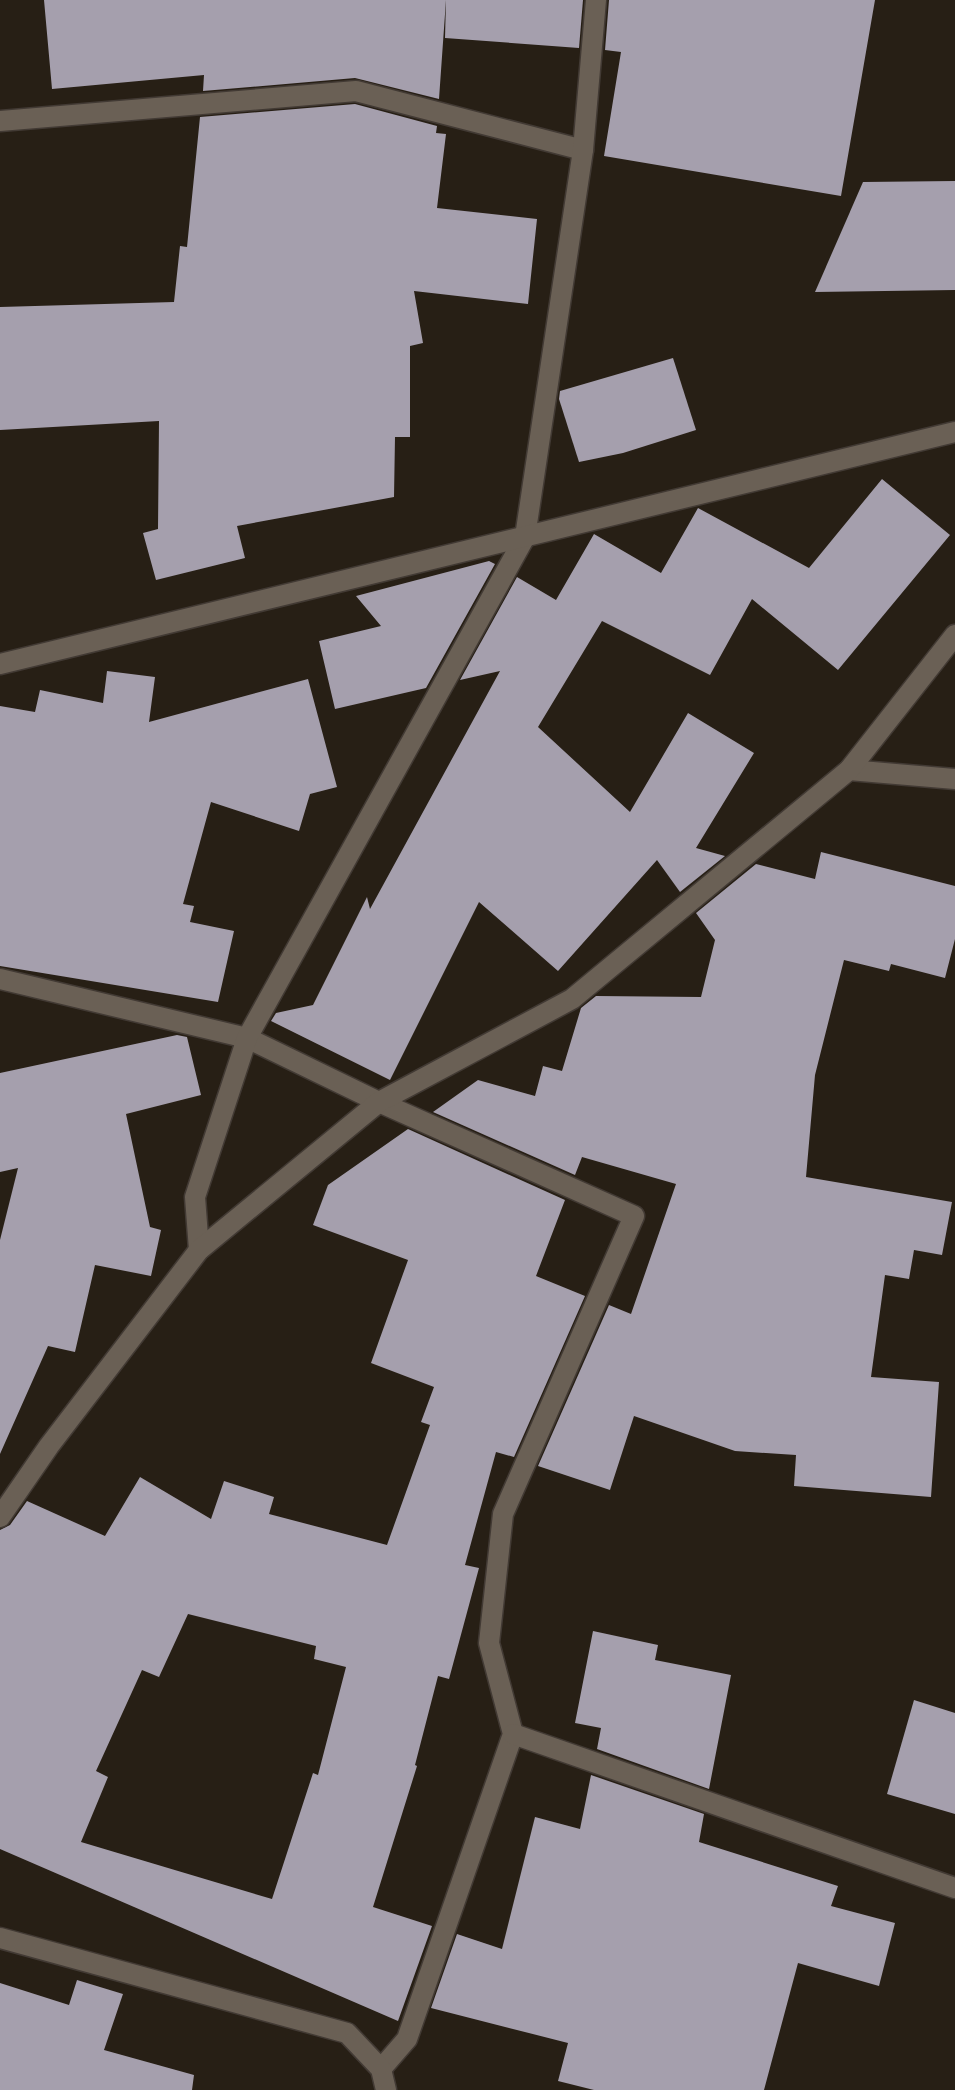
<svg xmlns="http://www.w3.org/2000/svg" width="955" height="2090" font-family="'DejaVu Sans',sans-serif">
<style>
.building{fill:#a59fad;fill-rule:evenodd}
.lines{fill:none;stroke-linecap:round;stroke-linejoin:round}
.lane-casing{stroke:#423a34;stroke-width:23}
.street-casing{stroke:#423a34;stroke-width:23}
.lane{stroke:#6a6055;stroke-width:20}
.street{stroke:#6a6055;stroke-width:20}
</style>
<rect width="100%" height="100%" fill="#271f15"/>
<g class="building">
<path d="M 44,0 L 446,0 L 439,99 L 355,78 L 203,91 L 204,75 L 52,89 Z"/>
<path d="M 446,0 L 583,0 L 579,48 L 445,38 Z"/>
<path d="M 609,0 L 875,0 L 841,196 L 604,156 L 621,52 L 605,50 Z"/>
<path d="M 355,104 L 437,126 L 436,133 L 446,134 L 437,208 L 537,219 L 528,304 L 414,291 L 423,343 L 410,346 L 410,437 L 395,437 L 394,497 L 237,526 L 245,558 L 156,580 L 143,533 L 158,529 L 159,421 L 0,430 L 0,307 L 174,302 L 180,246 L 187,247 L 200,117 Z"/>
<path d="M 955,181 L 955,290 L 815,292 L 863,182 Z"/>
<path d="M 673,358 L 696,430 L 623,453 L 579,462 L 559,399 L 560,391 Z"/>
<path d="M 882,479 L 950,535 L 838,670 L 752,599 L 710,675 L 602,621 L 538,727 L 630,812 L 688,713 L 754,753 L 696,848 L 725,856 L 680,892 L 657,860 L 558,971 L 479,902 L 390,1080 L 271,1021 L 276,1013 L 313,1005 L 367,897 L 370,909 L 500,671 L 460,680 L 517,577 L 556,600 L 594,534 L 661,573 L 698,508 L 809,568 Z"/>
<path d="M 489,561 L 495,564 L 426,688 L 335,709 L 319,641 L 381,626 L 356,596 Z"/>
<path d="M 107,671 L 155,677 L 149,722 L 308,679 L 337,787 L 310,794 L 299,831 L 211,802 L 183,904 L 194,906 L 190,922 L 234,931 L 218,1002 L 0,966 L 0,706 L 35,712 L 40,690 L 103,703 Z"/>
<path d="M 821,852 L 955,886 L 955,939 L 945,978 L 891,964 L 889,971 L 844,960 L 815,1075 L 806,1177 L 952,1202 L 942,1255 L 914,1250 L 909,1279 L 885,1275 L 871,1377 L 939,1382 L 931,1497 L 794,1486 L 796,1455 L 735,1451 L 634,1416 L 610,1490 L 538,1466 L 609,1305 L 631,1314 L 676,1184 L 582,1157 L 575,1175 L 433,1112 L 478,1080 L 535,1096 L 543,1066 L 562,1071 L 581,1008 L 596,996 L 701,997 L 715,940 L 696,913 L 756,864 L 815,879 Z"/>
<path d="M 177,1035 L 187,1037 L 201,1095 L 126,1114 L 150,1227 L 161,1230 L 151,1276 L 95,1265 L 75,1352 L 48,1346 L 0,1454 L 0,1240 L 18,1168 L 0,1172 L 0,1073 Z"/>
<path d="M 408,1129 L 565,1200 L 536,1276 L 585,1296 L 514,1457 L 496,1452 L 465,1565 L 479,1568 L 449,1679 L 438,1676 L 415,1765 L 417,1766 L 373,1907 L 432,1926 L 398,2021 L 0,1849 L 0,1530 L 10,1525 L 27,1501 L 105,1536 L 140,1477 L 211,1519 L 224,1481 L 274,1497 L 269,1514 L 387,1545 L 430,1425 L 421,1422 L 434,1387 L 371,1363 L 408,1260 L 313,1225 L 328,1185 ZM 188,1614 L 316,1646 L 314,1659 L 346,1667 L 318,1775 L 313,1773 L 272,1899 L 81,1842 L 108,1777 L 96,1771 L 142,1670 L 159,1677 Z"/>
<path d="M 593,1631 L 658,1645 L 655,1660 L 731,1675 L 709,1789 L 597,1749 L 601,1728 L 575,1723 Z"/>
<path d="M 914,1700 L 955,1713 L 955,1814 L 887,1794 Z"/>
<path d="M 591,1775 L 704,1814 L 699,1842 L 838,1886 L 831,1906 L 895,1923 L 879,1986 L 798,1963 L 764,2090 L 594,2090 L 558,2081 L 568,2043 L 431,2008 L 457,1934 L 502,1949 L 535,1817 L 580,1829 Z"/>
<path d="M 77,1980 L 123,1994 L 104,2050 L 194,2075 L 192,2090 L 0,2090 L 0,1983 L 69,2005 Z"/>
</g>
<g class="lines">
<g class="lane-casing">
<g id="lane">
<path d="M 0,979 L 247,1038 L 379,1102 L 634,1216 L 503,1514 L 489,1643 L 513,1734 L 407,2039 L 381,2069"/>
<path d="M 199,1250 L 195,1197 L 247,1038 L 525,537"/>
<path d="M 0,1938 L 347,2033 L 381,2069 L 386,2090"/>
</g>
</g>
<g class="street-casing">
<g id="street">
<path d="M 0,121 L 356,91 L 583,150"/>
<path d="M 525,537 L 583,150 L 596,0"/>
<path d="M 0,664 L 955,432"/>
<path d="M 849,770 L 955,779"/>
<path d="M 0,1517 L 49,1446 L 199,1250 L 379,1102 L 572,999 L 849,770 L 955,635"/>
<path d="M 513,1734 L 955,1888"/>
</g>
</g>
<use href="#lane" class="lane"/>
<use href="#street" class="street"/>
</g>
</svg>
